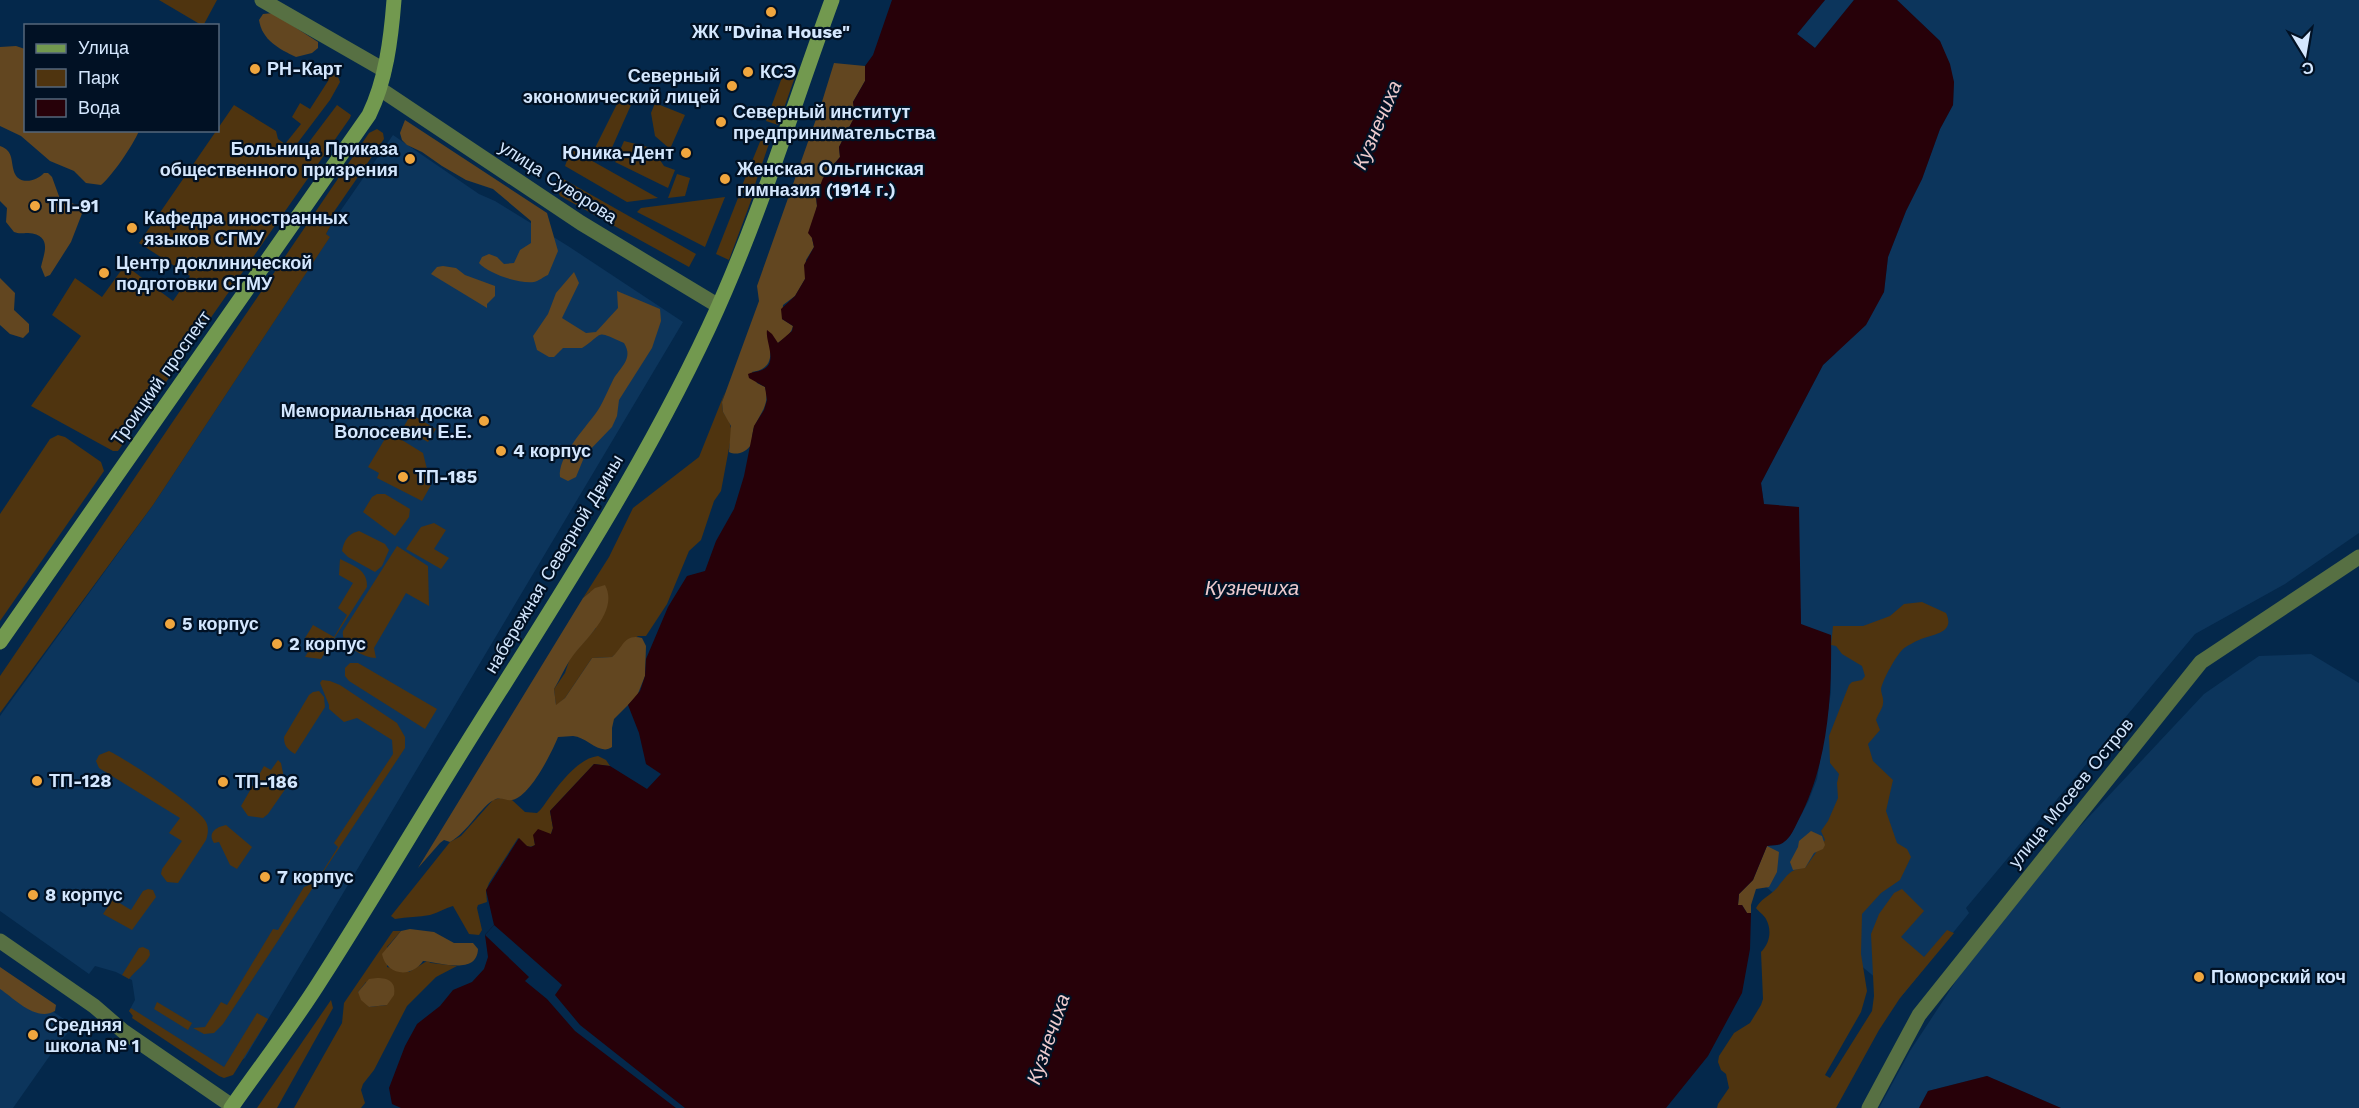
<svg xmlns="http://www.w3.org/2000/svg" width="2359" height="1108" font-family="'Work Sans',sans-serif">
<style>
.built{fill:#0c355c}
.green{fill:#4f340f;fill-rule:evenodd}
.forest{fill:#624620}
.water{fill:#270109}
.pier{fill:#04284b}
.lines{fill:none;stroke-linecap:round;stroke-linejoin:round}
.street{stroke:#577043;stroke-width:15}
.secondary{stroke:#72994f;stroke-width:15}
.poi-dot{fill:#f0a63e;stroke:#011124;stroke-width:2}
.labels{text-anchor:middle;stroke-width:4.5;stroke-linejoin:round;paint-order:stroke}
.poi-label{font-size:18px;font-weight:bold;fill:#d4e7fe;stroke:#011124;text-anchor:start}
.street-label{font-size:18px;fill:#d4e7fe;stroke:#011124}
.water-label{font-size:20px;font-style:italic;fill:#eecbce;stroke:#011124}
</style>
<rect width="100%" height="100%" fill="#04284b"/>
<g class="built">
<path d="M 1825,0 L 1854,0 L 1815,48 L 1797,34 Z"/>
<path d="M 1897,0 L 2359,0 L 2359,533 L 2285,584 L 2195,634 L 1966,908 L 1969,913 L 1900,998 L 1754,877 L 1767,846 L 1778,845 L 1790,836 L 1808,802 L 1817,779 L 1831,692 L 1831,645 L 1801,624 L 1801,611 L 1764,505 L 1761,483 L 1823,365 L 1835,354 L 1884,292 L 1888,257 L 1906,211 L 1922,179 L 1940,129 L 1953,105 L 1954,82 L 1940,41 Z"/>
<path d="M 393,135 L 479,194 L 495,201 L 568,246 L 683,322 L 245,1058 L 220,1074 L 132,1017 L 133,1016 L 129,1011 L 135,1000 L 132,980 L 116,972 L 95,966 L 89,974 L 0,911 L 0,716 L 153,505 L 329,238 L 326,234 L 332,223 Z"/>
<path d="M 2311,654 L 2359,683 L 2359,1108 L 2061,1108 L 1987,1076 L 1928,1091 L 1919,1108 L 1879,1108 L 1910,1051 L 1975,952 L 2071,836 L 2204,694 L 2259,656 Z"/>
<path d="M 0,975 L 74,1026 L 58,1044 L 13,1108 L 0,1108 Z"/>
</g>
<g class="green">
<path d="M 159,0 L 217,0 L 203,26 Z"/>
<path d="M 301,63 C 317,64 335,63 340,82 L 330,100 L 293,149 L 300,154 L 337,105 L 351,115 L 350,118 L 118,451 L 113,451 L 31,406 L 81,336 L 52,315 L 75,278 L 102,297 L 125,265 L 173,301 L 190,276 L 139,243 L 234,105 L 276,131 L 278,139 L 285,144 L 301,124 L 292,117 L 300,103 L 310,109 L 328,81 Z"/>
<path d="M 785,69 L 796,74 L 778,125 L 766,121 Z"/>
<path d="M 623,92 L 635,96 L 606,161 L 592,154 Z"/>
<path d="M 655,103 L 685,115 L 670,149 L 655,136 L 651,113 Z"/>
<path d="M 377,129 L 383,133 L 384,139 L 329,219 L 332,223 L 326,234 L 330,237 L 153,505 L 0,713 L 0,676 L 369,133 Z"/>
<path d="M 764,132 L 772,135 L 752,193 L 739,193 Z"/>
<path d="M 624,141 L 652,148 L 664,166 L 675,170 L 668,188 L 615,162 Z"/>
<path d="M 571,149 L 658,198 L 627,202 L 565,166 Z"/>
<path d="M 677,174 L 690,178 L 685,196 L 668,198 Z"/>
<path d="M 558,176 L 696,254 L 689,267 L 560,196 L 556,187 Z"/>
<path d="M 725,197 L 705,247 L 637,212 L 641,208 Z"/>
<path d="M 738,198 L 752,198 L 729,260 L 716,254 Z"/>
<path d="M 725,392 L 722,402 L 723,412 L 729,421 L 732,432 L 721,491 L 714,501 L 701,540 L 689,551 L 667,604 L 646,636 L 638,636 L 612,657 L 592,658 L 565,698 L 556,706 L 554,689 L 565,673 L 570,658 L 596,628 L 590,592 L 583,598 L 609,557 L 633,508 L 699,457 Z"/>
<path d="M 411,414 L 436,429 L 428,442 L 403,428 Z"/>
<path d="M 389,432 L 423,453 L 431,485 L 422,501 L 377,478 L 379,473 L 368,467 Z"/>
<path d="M 58,435 L 65,437 L 101,462 L 104,471 L 0,621 L 0,514 L 50,439 Z"/>
<path d="M 377,494 L 385,494 L 410,509 L 409,517 L 395,536 L 363,512 L 372,497 Z"/>
<path d="M 434,523 L 446,530 L 434,549 L 449,558 L 441,569 L 406,549 L 421,527 Z"/>
<path d="M 359,531 L 385,544 L 389,550 L 382,566 L 375,572 L 348,557 L 342,551 C 344,540 348,534 359,531 Z"/>
<path d="M 397,546 L 428,566 L 429,606 L 406,593 L 374,648 L 376,658 C 364,658 340,645 343,631 Z"/>
<path d="M 340,559 C 354,566 368,570 367,587 L 321,659 L 305,657 L 313,643 L 305,638 L 313,625 L 334,637 L 347,615 L 338,608 L 353,583 L 339,575 Z"/>
<path d="M 1922,602 L 1946,613 C 1956,634 1932,634 1919,640 C 1914,642 1907,646 1903,649 C 1896,656 1883,679 1881,689 C 1881,694 1884,698 1883,703 C 1883,708 1878,714 1876,720 L 1880,730 L 1868,744 L 1873,761 L 1893,780 L 1886,811 L 1897,843 L 1907,849 L 1911,857 L 1900,880 L 1881,893 L 1862,914 L 1861,954 L 1867,991 L 1861,1012 L 1825,1075 L 1830,1078 L 1872,1011 L 1874,996 L 1871,934 L 1879,914 L 1894,893 L 1902,889 L 1924,911 L 1901,937 L 1924,957 L 1947,930 L 1954,933 L 1900,998 L 1879,1030 L 1836,1108 L 1717,1108 L 1718,1104 L 1729,1088 L 1726,1074 L 1721,1070 L 1718,1062 L 1719,1056 L 1734,1033 L 1750,1023 L 1761,1005 L 1763,999 L 1761,952 C 1770,943 1772,930 1766,919 C 1764,915 1759,912 1756,908 C 1761,899 1767,897 1774,891 C 1785,880 1788,868 1805,868 L 1825,840 L 1821,831 L 1828,821 L 1838,798 L 1837,783 L 1839,774 L 1830,763 L 1829,736 L 1849,685 L 1852,682 L 1862,680 L 1865,676 L 1862,666 L 1842,654 L 1836,646 L 1831,645 L 1833,626 L 1863,626 L 1890,616 L 1904,604 Z"/>
<path d="M 350,663 L 358,663 L 437,709 L 425,729 L 349,681 L 345,676 L 345,668 Z"/>
<path d="M 322,680 L 330,681 L 340,685 L 397,723 L 405,737 L 405,748 L 223,1024 L 214,1033 L 204,1034 L 193,1028 L 205,1027 L 221,1002 L 227,1005 L 273,929 L 278,930 L 304,887 L 316,882 L 338,847 L 334,843 L 393,754 L 392,740 L 357,718 L 344,722 L 329,709 L 329,705 L 320,683 Z"/>
<path d="M 319,691 L 324,697 L 325,707 L 295,754 C 287,749 284,746 284,737 L 309,695 L 313,692 Z"/>
<path d="M 109,751 C 126,759 199,807 206,822 C 209,828 208,834 206,840 L 178,883 L 167,882 L 161,874 L 162,869 L 182,841 L 169,833 L 180,818 L 99,768 L 96,761 L 99,755 Z"/>
<path d="M 598,756 L 606,760 L 610,766 L 594,764 L 550,811 L 553,828 L 551,834 L 546,834 L 534,839 L 535,845 C 527,850 524,843 518,838 L 489,883 L 486,891 L 487,902 L 478,905 L 477,908 L 482,930 L 479,935 L 469,934 L 453,906 C 445,908 438,913 430,915 C 419,917 407,917 395,919 L 391,916 L 450,842 L 461,836 L 493,800 L 501,798 L 512,800 L 525,812 L 537,813 C 542,809 545,803 549,798 C 560,783 579,758 598,756 Z"/>
<path d="M 278,760 L 281,763 L 286,788 L 268,814 L 263,818 L 248,816 L 241,806 L 264,766 L 271,770 Z"/>
<path d="M 226,825 L 252,847 L 237,869 L 230,865 L 219,842 L 214,843 C 207,832 217,827 226,825 Z"/>
<path d="M 148,889 L 153,890 L 156,897 L 132,930 L 103,914 L 113,899 L 131,910 L 143,891 Z"/>
<path d="M 393,931 L 401,931 L 387,947 L 387,967 L 409,972 L 427,961 L 431,963 L 457,966 L 436,977 L 407,1006 L 374,1070 L 363,1084 L 361,1090 L 365,1103 L 361,1108 L 294,1108 L 342,1023 L 344,1003 ZM 366,982 L 387,1005 L 369,1007 L 358,992 Z"/>
<path d="M 143,947 L 149,950 L 150,955 C 145,965 136,970 129,979 L 122,975 L 139,948 Z"/>
<path d="M 331,1000 L 333,1008 L 277,1108 L 257,1108 Z"/>
<path d="M 157,1002 L 192,1023 L 188,1030 L 154,1009 Z"/>
<path d="M 131,1008 L 224,1067 L 257,1013 L 268,1019 L 233,1075 L 224,1078 L 219,1076 L 132,1018 L 133,1016 L 129,1011 Z"/>
</g>
<g class="forest">
<path d="M 273,13 L 318,42 L 318,48 L 312,53 L 296,57 C 279,49 262,40 259,20 L 263,14 Z"/>
<path d="M 16,46 L 25,49 L 26,130 L 139,131 C 133,145 113,175 101,185 L 86,183 L 74,171 L 50,161 L 21,136 L 0,126 L 0,47 Z"/>
<path d="M 834,63 L 865,66 L 865,81 L 853,102 L 855,116 L 839,147 L 840,157 L 826,173 L 816,196 L 817,206 L 812,238 L 814,247 L 806,260 L 805,279 L 795,296 L 783,305 L 782,319 L 793,326 C 791,337 778,342 770,348 C 772,363 766,370 752,372 L 757,383 L 765,387 C 770,403 762,411 755,425 C 752,430 753,438 751,445 C 746,452 737,456 729,452 L 731,426 L 723,412 L 722,402 L 759,301 L 757,286 L 821,105 Z"/>
<path d="M 405,120 L 547,213 L 558,251 L 548,275 C 543,277 539,281 534,282 C 519,284 489,274 479,263 L 482,257 L 489,254 L 497,257 L 504,264 L 514,263 L 520,250 L 531,243 L 531,221 L 493,189 L 466,180 L 442,166 L 422,152 L 407,145 L 402,140 L 400,133 Z"/>
<path d="M 0,146 C 15,151 10,163 15,174 C 21,186 38,180 44,173 L 48,173 L 52,177 L 60,199 L 77,205 L 83,211 L 71,242 L 50,275 L 45,277 L 41,267 C 44,253 53,235 28,233 C 22,233 19,234 14,232 L 6,222 L 7,208 L 0,201 Z"/>
<path d="M 443,266 L 456,268 L 465,275 L 495,286 L 495,296 L 487,304 L 487,308 L 431,274 L 437,267 Z"/>
<path d="M 574,272 L 579,283 L 562,318 L 586,333 L 596,332 L 618,308 L 617,291 L 660,309 L 661,321 L 652,348 L 619,400 L 617,416 L 612,427 L 585,455 L 576,477 L 568,481 L 560,477 C 557,458 585,428 596,413 C 602,405 608,390 613,380 C 620,367 634,359 624,343 C 594,330 606,332 582,348 L 563,348 L 554,357 L 549,357 L 537,350 L 533,336 L 548,314 L 556,293 Z"/>
<path d="M 0,278 L 15,293 L 14,310 L 29,324 L 29,332 L 23,338 L 10,334 L 0,325 Z"/>
<path d="M 605,585 C 619,611 586,638 572,657 C 566,665 560,679 554,689 L 556,705 L 565,698 L 592,658 L 612,657 C 623,648 624,633 642,638 L 646,646 L 645,676 L 637,696 L 614,719 L 612,728 L 612,747 C 600,756 587,737 573,736 C 568,736 564,737 558,737 C 552,752 530,797 512,800 C 506,801 500,796 494,800 C 481,806 468,832 450,842 L 444,840 L 440,843 L 418,868 L 583,598 L 595,588 Z"/>
<path d="M 1811,831 L 1822,836 L 1825,845 L 1823,849 L 1814,853 L 1805,868 L 1793,870 L 1790,862 L 1798,847 L 1799,841 Z"/>
<path d="M 1767,846 L 1779,852 L 1777,872 L 1769,887 L 1756,889 L 1751,905 L 1751,913 L 1747,913 L 1742,905 L 1738,905 L 1739,894 L 1753,880 Z"/>
<path d="M 410,929 L 434,932 L 454,943 L 473,943 L 478,949 C 477,976 439,962 423,961 C 411,979 386,975 382,954 L 401,931 Z"/>
<path d="M 0,967 L 56,1005 L 55,1011 C 36,1022 15,999 0,989 Z"/>
<path d="M 377,978 C 389,978 396,982 394,995 L 387,1005 L 369,1007 L 361,1000 L 358,992 L 369,979 Z"/>
</g>
<g class="water">
<path d="M 892,0 L 1825,0 L 1797,34 L 1815,48 L 1854,0 L 1897,0 L 1940,41 L 1950,64 L 1954,82 L 1953,105 L 1940,129 L 1922,179 L 1906,211 L 1888,257 L 1884,292 L 1866,325 L 1823,365 L 1761,483 L 1764,504 L 1799,507 L 1801,624 L 1831,635 C 1832,697 1828,763 1799,819 C 1795,827 1791,837 1784,842 C 1780,846 1773,845 1767,846 L 1753,880 L 1739,894 L 1738,905 L 1742,905 L 1747,913 L 1751,913 L 1750,949 L 1742,993 L 1708,1056 L 1666,1108 L 401,1108 L 392,1104 L 389,1088 L 405,1046 L 417,1024 L 440,1006 L 453,990 L 472,982 L 484,969 L 488,957 L 485,935 L 494,925 L 486,890 L 519,838 L 527,846 L 531,847 L 535,845 L 533,835 L 538,829 L 551,834 L 553,828 L 550,811 L 594,764 L 610,766 L 647,789 L 661,774 L 646,764 L 639,733 L 628,705 L 640,691 L 645,676 L 646,659 L 668,607 L 687,576 L 705,571 L 716,541 L 734,509 L 744,476 L 754,426 L 764,410 L 767,400 L 765,387 L 749,378 L 748,374 C 752,372 757,372 762,370 C 779,363 765,342 767,330 L 772,334 L 778,343 L 792,331 L 793,326 L 782,319 L 781,309 L 795,296 L 805,279 L 804,265 L 814,247 L 812,238 L 808,233 L 817,206 L 816,196 L 823,178 L 840,157 L 839,147 L 855,116 L 853,102 L 865,81 L 865,66 L 873,55 Z"/>
<path d="M 1987,1076 L 2061,1108 L 1919,1108 L 1928,1091 Z"/>
</g>
<path class="pier" d="M 494,925 L 562,985 L 555,995 L 580,1025 L 685,1108 L 676,1108 L 575,1031 L 547,999 L 525,981 L 529,977 L 485,935 Z"/>
<g class="lines">
<g class="street">
<path d="M 262,0 L 384,70"/>
<path d="M 380,89 L 581,223 L 717,305"/>
<path d="M 0,941 L 94,1006 L 123,1031 L 232,1106"/>
<path d="M 1869,1108 L 1919,1015 L 2201,662 L 2359,557"/>
</g>
<g class="secondary">
<path d="M 0,642 L 369,115 C 386,80 391,39 394,0"/>
<path d="M 231,1108 C 261,1065 294,1023 322,978 C 376,894 426,808 479,724 C 561,594 644,466 709,327 C 758,222 792,109 832,0"/>
</g>
</g>
<g class="poi-dot">
<circle cx="771" cy="12" r="6"/>
<circle cx="255" cy="69" r="6"/>
<circle cx="748" cy="72" r="6"/>
<circle cx="732" cy="86" r="6"/>
<circle cx="721" cy="122" r="6"/>
<circle cx="686" cy="153" r="6"/>
<circle cx="410" cy="159" r="6"/>
<circle cx="725" cy="179" r="6"/>
<circle cx="35" cy="206" r="6"/>
<circle cx="132" cy="228" r="6"/>
<circle cx="104" cy="273" r="6"/>
<circle cx="484" cy="421" r="6"/>
<circle cx="501" cy="451" r="6"/>
<circle cx="403" cy="477" r="6"/>
<circle cx="170" cy="624" r="6"/>
<circle cx="277" cy="644" r="6"/>
<circle cx="37" cy="781" r="6"/>
<circle cx="223" cy="782" r="6"/>
<circle cx="265" cy="877" r="6"/>
<circle cx="33" cy="895" r="6"/>
<circle cx="2199" cy="977" r="6"/>
<circle cx="33" cy="1035" r="6"/>
</g>
<g class="labels">
<g class="poi-label">
<text x="771" y="38" text-anchor="middle">ЖК "Dvina House"</text>
<text x="267" y="75">РН-Карт</text>
<text x="760" y="78">КСЭ</text>
<text x="720" y="82" text-anchor="end">Северный<tspan x="720" dy="21">экономический лицей</tspan></text>
<text x="733" y="118">Северный институт<tspan x="733" dy="21">предпринимательства</tspan></text>
<text x="398" y="155" text-anchor="end">Больница Приказа<tspan x="398" dy="21">общественного призрения</tspan></text>
<text x="674" y="159" text-anchor="end">Юника-Дент</text>
<text x="737" y="175">Женская Ольгинская<tspan x="737" dy="21">гимназия (1914 г.)</tspan></text>
<text x="47" y="212">ТП-91</text>
<text x="144" y="224">Кафедра иностранных<tspan x="144" dy="21">языков СГМУ</tspan></text>
<text x="116" y="269">Центр доклинической<tspan x="116" dy="21">подготовки СГМУ</tspan></text>
<text x="472" y="417" text-anchor="end">Мемориальная доска<tspan x="472" dy="21">Волосевич Е.Е.</tspan></text>
<text x="513" y="457">4 корпус</text>
<text x="415" y="483">ТП-185</text>
<text x="182" y="630">5 корпус</text>
<text x="289" y="650">2 корпус</text>
<text x="49" y="787">ТП-128</text>
<text x="235" y="788">ТП-186</text>
<text x="277" y="883">7 корпус</text>
<text x="45" y="901">8 корпус</text>
<text x="2211" y="983">Поморский коч</text>
<text x="45" y="1031">Средняя<tspan x="45" dy="21">школа № 1</tspan></text>
</g>
<g class="street-label">
<text transform="translate(558 182) rotate(33)" y="6">улица Суворова</text>
<text transform="translate(161 378) rotate(-55)" y="6">Троицкий проспект</text>
<text transform="translate(554 564) rotate(-59)" y="6">набережная Северной Двины</text>
<text transform="translate(2071 793) rotate(-51)" y="6">улица Мосеев Остров</text>
</g>
<g class="water-label">
<text transform="translate(1377 125) rotate(-67)" y="7">Кузнечиха</text>
<text x="1252" y="595">Кузнечиха</text>
<text transform="translate(1048 1039) rotate(-71)" y="7">Кузнечиха</text>
</g>
</g>
<rect x="24" y="24" width="195" height="108" fill="#011124" stroke="#55677b" stroke-width="1.5"/>
<rect x="36" y="44" width="30" height="9" fill="#72994f" stroke="#55677b" stroke-width="1.5"/>
<text x="78" y="54" font-size="18" fill="#d4e7fe">Улица</text>
<rect x="36" y="69" width="30" height="18" fill="#4f340f" stroke="#55677b" stroke-width="1.5"/>
<text x="78" y="84" font-size="18" fill="#d4e7fe">Парк</text>
<rect x="36" y="99" width="30" height="18" fill="#270109" stroke="#55677b" stroke-width="1.5"/>
<text x="78" y="114" font-size="18" fill="#d4e7fe">Вода</text>
<g transform="translate(2305 54) rotate(169)" stroke="#011124" stroke-width="4.5" paint-order="stroke">
<path d="M0-4.5L10 22L0 15L-10 22Z" fill="#d4e7fe"/>
<text y="-9" font-size="16" font-weight="bold" text-anchor="middle" fill="#d4e7fe">С</text>
</g>
</svg>
